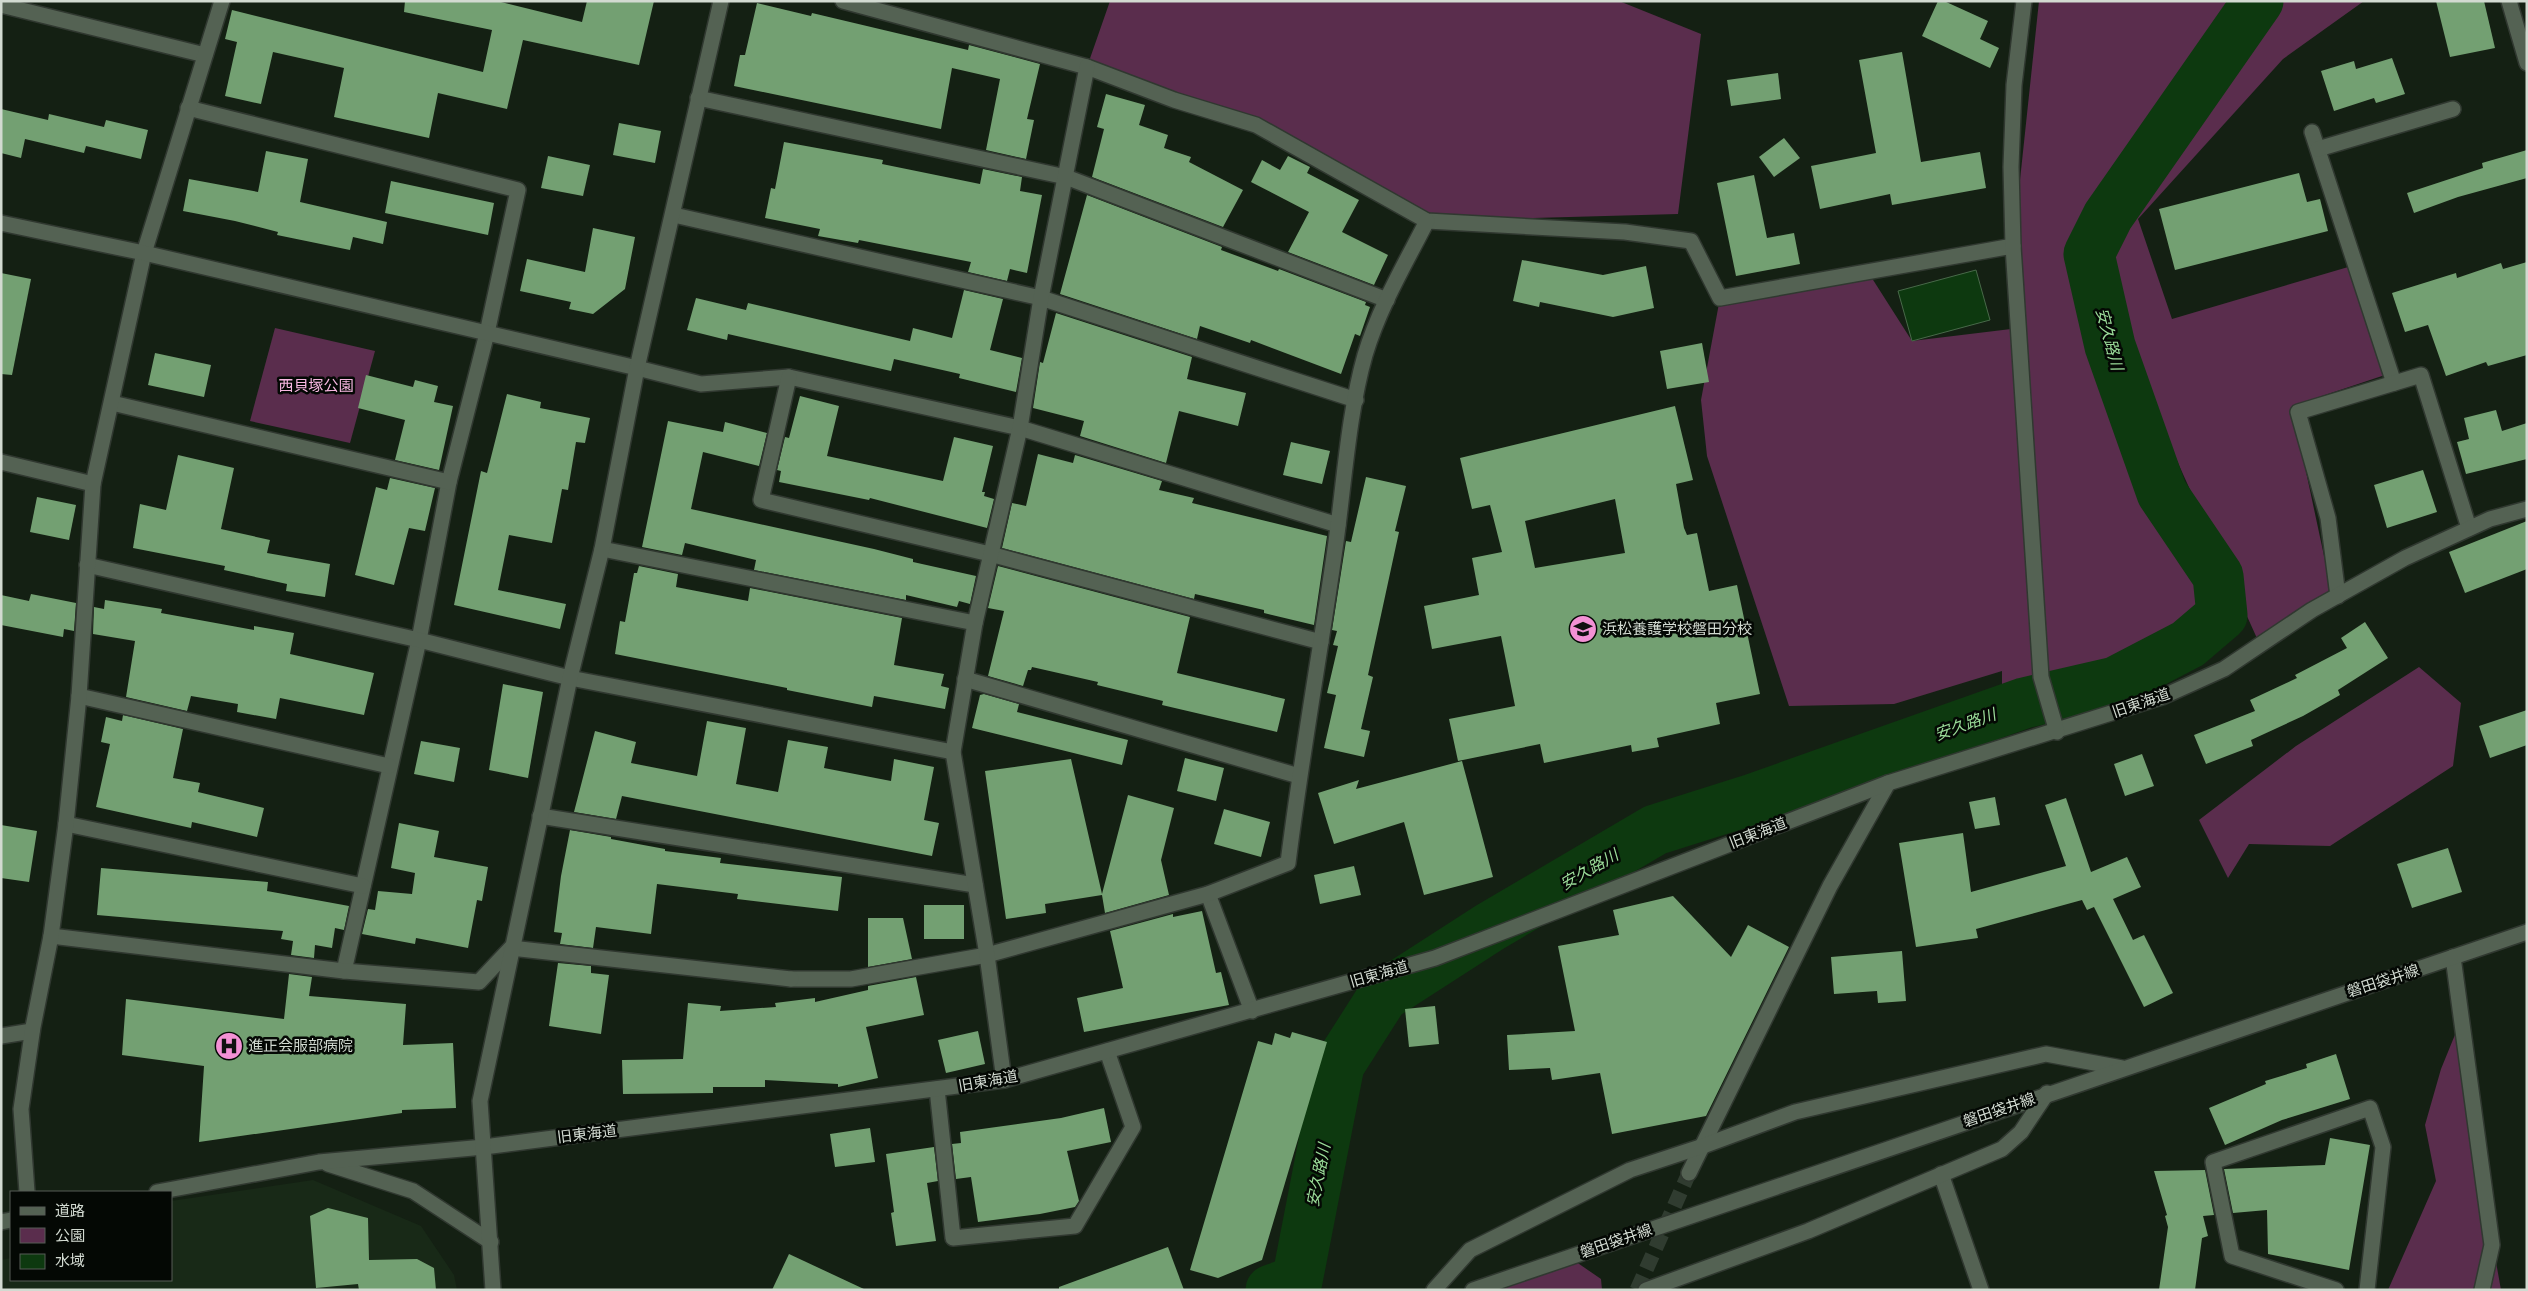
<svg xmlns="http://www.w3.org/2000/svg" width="2528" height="1291" font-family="Ubuntu,'Noto Sans JP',sans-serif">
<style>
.built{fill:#182917}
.green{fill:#5a2d4d}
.water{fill:#0d390f;stroke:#486949}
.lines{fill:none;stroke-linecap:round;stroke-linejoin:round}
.river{stroke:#0d390f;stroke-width:51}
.building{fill:#73a072;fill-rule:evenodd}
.street-tunnel{stroke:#303c30;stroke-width:15;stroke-dasharray:15 8;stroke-linecap:butt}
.street-casing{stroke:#303830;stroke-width:18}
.secondary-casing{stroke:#303830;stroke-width:18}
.street{stroke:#546253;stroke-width:15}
.secondary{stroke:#546253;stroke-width:15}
.labels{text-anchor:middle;stroke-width:5;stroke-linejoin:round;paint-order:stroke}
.park-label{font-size:15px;fill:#f8b8e2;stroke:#040804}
.poi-label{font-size:15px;fill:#d2dad1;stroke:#040804;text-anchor:start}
.street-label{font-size:15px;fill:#d2dad1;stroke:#040804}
.water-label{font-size:16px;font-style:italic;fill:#9bdc99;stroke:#040804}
</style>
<rect width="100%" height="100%" fill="#142013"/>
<path class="built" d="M 313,1180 L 421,1226 L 454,1275 L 457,1290 L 1,1290 L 1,1260 L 11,1258 L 11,1280 L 171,1280 L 171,1201 Z"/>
<g class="green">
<path d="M 1110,1 L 1619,1 L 1701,34 L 1678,214 L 1427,221 L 1256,125 L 1087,67 Z"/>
<path d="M 2039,1 L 2364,1 L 2283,59 L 2138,219 L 2172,319 L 2355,265 L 2391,373 L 2292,406 L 2333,598 L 2260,645 L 2151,403 L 2218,576 L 2201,632 L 2094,687 L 2002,685 L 2002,671 L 1894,704 L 1789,706 L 1707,456 L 1701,400 L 1720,298 L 1868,272 L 1912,341 L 2011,329 L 2013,246 Z"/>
<path d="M 275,328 L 375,351 L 350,443 L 250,421 Z"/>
<path d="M 2419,667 L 2461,703 L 2453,766 L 2330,846 L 2249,844 L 2228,878 L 2199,820 L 2296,746 Z"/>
<path d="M 2461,1020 L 2488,1217 L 2501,1290 L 2388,1290 L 2436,1181 L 2425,1125 L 2441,1069 Z"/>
<path d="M 1569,1257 L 1601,1279 L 1602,1290 L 1473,1290 Z"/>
</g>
<path class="water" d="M 1976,270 L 1990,320 L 1912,341 L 1898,291 Z"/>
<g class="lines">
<path class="river" d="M 1271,1290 L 1297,1281 L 1339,1065 L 1383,996 L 1490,927 L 1655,830 L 1753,799 L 2024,703 L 2115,682 L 2188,644 L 2222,615 L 2218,576 L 2162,493 L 2110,346 L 2089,254 L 2108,216 L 2258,1"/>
</g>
<g class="building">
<path d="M 405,1 L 497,1 L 582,22 L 587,1 L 654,1 L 639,65 L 523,40 L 507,109 L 438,93 L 429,138 L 334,117 L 344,68 L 273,52 L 261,104 L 225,96 L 237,42 L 225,39 L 232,10 L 483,72 L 492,30 L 404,12 Z"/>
<path d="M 1938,1 L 1944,1 L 1988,21 L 1980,39 L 1999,48 L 1990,68 L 1922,36 Z"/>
<path d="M 2436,1 L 2484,1 L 2495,48 L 2450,57 Z"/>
<path d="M 757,3 L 811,16 L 812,13 L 968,50 L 969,45 L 1040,64 L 1027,119 L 1034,120 L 1026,159 L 986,150 L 1000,79 L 952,68 L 941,129 L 734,86 L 740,55 L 745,55 Z"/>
<path d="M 1902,52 L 1921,162 L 1980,152 L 1986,188 L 1892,205 L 1890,194 L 1820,209 L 1811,166 L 1876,153 L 1859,60 Z"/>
<path d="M 2392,58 L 2405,94 L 2376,103 L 2374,98 L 2334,111 L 2321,71 L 2354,61 L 2356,69 Z"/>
<path d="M 1778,73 L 1781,99 L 1731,106 L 1727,80 Z"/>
<path d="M 1106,94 L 1145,105 L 1139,125 L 1168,135 L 1164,148 L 1191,157 L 1189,162 L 1243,190 L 1223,227 L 1092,177 L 1104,129 L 1097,127 Z"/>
<path d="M 1,109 L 48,120 L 49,114 L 104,127 L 106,120 L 148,130 L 141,159 L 86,146 L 84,153 L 25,139 L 21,158 L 1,153 Z"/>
<path d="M 619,123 L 661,131 L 655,163 L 613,155 Z"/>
<path d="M 1784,138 L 1800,158 L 1774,177 L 1759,157 Z"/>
<path d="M 784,142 L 883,160 L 882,164 L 980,184 L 983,169 L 1022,177 L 1020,191 L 1042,195 L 1027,273 L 1010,269 L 1007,281 L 968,272 L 971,262 L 859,240 L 858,243 L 818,236 L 820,229 L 765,218 L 771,188 L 775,189 Z"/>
<path d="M 2527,150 L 2527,178 L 2458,197 L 2414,213 L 2407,193 L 2483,168 L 2482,163 Z"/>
<path d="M 266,151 L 308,159 L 300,202 L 387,222 L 383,244 L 353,237 L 350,250 L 277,235 L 278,232 L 235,221 L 183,211 L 189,179 L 258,192 Z"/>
<path d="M 548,156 L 590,165 L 583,196 L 541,188 Z"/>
<path d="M 1288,156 L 1310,167 L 1307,173 L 1359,200 L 1342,232 L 1388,255 L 1374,285 L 1288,252 L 1309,212 L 1251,182 L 1262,160 L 1280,170 Z"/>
<path d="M 2299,173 L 2307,202 L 2320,199 L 2328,231 L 2175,270 L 2159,209 Z"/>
<path d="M 1754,175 L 1767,238 L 1794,233 L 1800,264 L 1736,276 L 1717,183 Z"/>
<path d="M 391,181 L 494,203 L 488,235 L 385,213 Z"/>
<path d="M 1087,195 L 1222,247 L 1221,250 L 1278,271 L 1279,269 L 1366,302 L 1365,305 L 1370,307 L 1360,336 L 1355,334 L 1341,374 L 1251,340 L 1250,343 L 1200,326 L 1197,339 L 1060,294 Z"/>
<path d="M 593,228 L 635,237 L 625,289 L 593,314 L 569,309 L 571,302 L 520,291 L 527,259 L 585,272 Z"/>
<path d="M 1522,260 L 1603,275 L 1646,266 L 1654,308 L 1613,317 L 1540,302 L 1539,307 L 1513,301 Z"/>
<path d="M 2527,262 L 2527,355 L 2488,366 L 2486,362 L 2446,376 L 2428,325 L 2405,332 L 2392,293 L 2456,273 L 2457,278 L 2501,263 L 2503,269 Z"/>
<path d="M 1,273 L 31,279 L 12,375 L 1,374 Z"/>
<path d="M 964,290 L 1003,299 L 990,350 L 1022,358 L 1016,392 L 959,378 L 960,374 L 894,359 L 891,371 L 728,334 L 727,340 L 687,330 L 696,298 L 746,310 L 748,303 L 910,341 L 913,328 L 952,338 Z"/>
<path d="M 1056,313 L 1192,357 L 1187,379 L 1246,393 L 1238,426 L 1179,411 L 1166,463 L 1080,436 L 1084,421 L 1033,408 L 1040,362 L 1043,363 Z"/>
<path d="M 1702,343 L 1709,382 L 1667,389 L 1660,351 Z"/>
<path d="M 155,353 L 211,365 L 204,397 L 148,385 Z"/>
<path d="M 366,375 L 413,387 L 415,380 L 438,386 L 434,402 L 453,406 L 439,470 L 395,460 L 405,420 L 358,408 Z"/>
<path d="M 507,394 L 541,402 L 540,408 L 590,418 L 585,443 L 576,442 L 568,490 L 562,489 L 552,543 L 509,535 L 498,590 L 566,604 L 560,629 L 454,605 L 481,471 L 487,473 Z"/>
<path d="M 800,396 L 839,406 L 827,456 L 943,481 L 954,437 L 993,446 L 982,492 L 985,492 L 984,496 L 994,499 L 987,528 L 870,498 L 869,500 L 779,482 L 781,471 L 777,470 L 785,437 L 789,438 Z"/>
<path d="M 1675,406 L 1693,480 L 1676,484 L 1684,528 L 1687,535 L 1697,533 L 1709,591 L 1737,585 L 1760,694 L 1716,703 L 1720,724 L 1657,738 L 1659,747 L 1632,752 L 1631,745 L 1544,763 L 1540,744 L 1458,761 L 1449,719 L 1515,706 L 1501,636 L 1432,649 L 1424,606 L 1479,595 L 1472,558 L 1502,552 L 1490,505 L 1472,509 L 1460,458 ZM 1615,499 L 1625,553 L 1535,568 L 1525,521 Z"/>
<path d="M 2496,410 L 2502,431 L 2527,423 L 2527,459 L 2466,474 L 2457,442 L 2469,439 L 2464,418 Z"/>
<path d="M 668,421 L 723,432 L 725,422 L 767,433 L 759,466 L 703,452 L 691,509 L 874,549 L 913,559 L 913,562 L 976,576 L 970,604 L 959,601 L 957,607 L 906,595 L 906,600 L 754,570 L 756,560 L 685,543 L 682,555 L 642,547 Z"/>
<path d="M 1291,442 L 1330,451 L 1322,484 L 1283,475 Z"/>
<path d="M 1038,454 L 1073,463 L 1075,455 L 1162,481 L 1159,490 L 1194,498 L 1192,503 L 1327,536 L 1314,625 L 1264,613 L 1264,610 L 1195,594 L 1194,599 L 1002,548 L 1012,503 L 1026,506 Z"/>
<path d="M 178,455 L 234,468 L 221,529 L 270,540 L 267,553 L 330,564 L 325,597 L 286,591 L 287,584 L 224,570 L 225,566 L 133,548 L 140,504 L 166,510 Z"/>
<path d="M 2423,470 L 2437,512 L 2387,528 L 2374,485 Z"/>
<path d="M 1366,477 L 1406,486 L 1395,531 L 1399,532 L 1368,675 L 1373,677 L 1361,729 L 1370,731 L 1364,757 L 1324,748 L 1336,695 L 1327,693 L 1338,646 L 1333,645 L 1337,631 L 1332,630 L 1346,541 L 1351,542 Z"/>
<path d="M 390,478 L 435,488 L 425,531 L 409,528 L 394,585 L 355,575 L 376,487 L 387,490 Z"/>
<path d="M 37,497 L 76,505 L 69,540 L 30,532 Z"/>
<path d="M 2527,521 L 2527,569 L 2465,593 L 2449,552 Z"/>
<path d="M 639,566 L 678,574 L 676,587 L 748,601 L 750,588 L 902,618 L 894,665 L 944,674 L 941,686 L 949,688 L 945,709 L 874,696 L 872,707 L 787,690 L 787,688 L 615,654 L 620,621 L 625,622 L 634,573 L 637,573 Z"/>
<path d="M 998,566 L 1190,617 L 1177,673 L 1285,699 L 1277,732 L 1162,705 L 1163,701 L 1097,685 L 1098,682 L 1032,667 L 1031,670 L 1028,670 L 1023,686 L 988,676 L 1004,611 L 988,608 Z"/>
<path d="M 31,594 L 76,603 L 74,631 L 64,629 L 63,637 L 1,625 L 1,595 L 29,601 Z"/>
<path d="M 105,600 L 162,609 L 161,613 L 254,630 L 254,626 L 294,633 L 290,654 L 374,673 L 364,715 L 280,698 L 276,719 L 237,712 L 238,704 L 191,696 L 187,711 L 126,697 L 135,641 L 93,634 L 94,607 L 104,609 Z"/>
<path d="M 2365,622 L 2388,658 L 2338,690 L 2340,695 L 2303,716 L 2251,740 L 2253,746 L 2206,764 L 2194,735 L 2255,711 L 2250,700 L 2297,678 L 2295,675 L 2347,648 L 2341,638 Z"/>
<path d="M 503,684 L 543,692 L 528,778 L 489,770 Z"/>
<path d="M 984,694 L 1019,704 L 1017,712 L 1128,740 L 1122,765 L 972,728 L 980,695 Z"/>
<path d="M 2527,710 L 2527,745 L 2490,758 L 2479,726 Z"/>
<path d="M 123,715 L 183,729 L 173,778 L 200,783 L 198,792 L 264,808 L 257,837 L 192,822 L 191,828 L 96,807 L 110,744 L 101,742 L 106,717 L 122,721 Z"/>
<path d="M 707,721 L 746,728 L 736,784 L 778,792 L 788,740 L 828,747 L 824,768 L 891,781 L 894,759 L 934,767 L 924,820 L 939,823 L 932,856 L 622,796 L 616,819 L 574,812 L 595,731 L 636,742 L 631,763 L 697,776 Z"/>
<path d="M 421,741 L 460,748 L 454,782 L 414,774 Z"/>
<path d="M 2142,754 L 2154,786 L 2125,796 L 2114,764 Z"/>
<path d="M 1185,758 L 1224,768 L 1216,801 L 1177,791 Z"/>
<path d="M 1071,759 L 1102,894 L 1128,795 L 1174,808 L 1161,860 L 1169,895 L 1105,913 L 1102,895 L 1045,904 L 1046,913 L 1006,919 L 985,771 Z"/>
<path d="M 1462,761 L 1493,877 L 1424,895 L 1404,822 L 1334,844 L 1318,793 L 1359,780 L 1356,789 Z"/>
<path d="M 1995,797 L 2000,825 L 1975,829 L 1969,802 Z"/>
<path d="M 2066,798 L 2091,872 L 2127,857 L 2141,887 L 2113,899 L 2133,940 L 2144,935 L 2173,993 L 2144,1007 L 2094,907 L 2087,910 L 2082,900 L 1976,929 L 1978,938 L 1916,947 L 1899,843 L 1963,833 L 1971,892 L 2066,866 L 2045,805 Z"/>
<path d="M 1224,809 L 1270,822 L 1261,857 L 1214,844 Z"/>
<path d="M 399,823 L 439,831 L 434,857 L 488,867 L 482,901 L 477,900 L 468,948 L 416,938 L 415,944 L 362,934 L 368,909 L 375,910 L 378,891 L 412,894 L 415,873 L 391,868 Z"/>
<path d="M 1,825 L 37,831 L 29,882 L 1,878 Z"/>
<path d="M 570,830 L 611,837 L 611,839 L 665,849 L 665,851 L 721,858 L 720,863 L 842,877 L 838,911 L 737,899 L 738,894 L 657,884 L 651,934 L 596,927 L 593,948 L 560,944 L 562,933 L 554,932 L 561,876 Z"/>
<path d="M 2448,848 L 2462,892 L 2412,908 L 2397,864 Z"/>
<path d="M 1354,866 L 1361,895 L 1320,904 L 1314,875 Z"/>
<path d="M 101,868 L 268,882 L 267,891 L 349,906 L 344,930 L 335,928 L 332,948 L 315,945 L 314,958 L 291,955 L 293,941 L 281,939 L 283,931 L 97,915 Z"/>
<path d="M 1673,896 L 1731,957 L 1748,925 L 1789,947 L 1706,1116 L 1612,1134 L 1600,1073 L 1552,1080 L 1550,1068 L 1509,1070 L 1507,1035 L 1575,1031 L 1558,946 L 1619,935 L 1613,910 Z"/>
<rect x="924" y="905" width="40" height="34"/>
<path d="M 1202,911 L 1216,973 L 1221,972 L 1229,1005 L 1084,1032 L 1077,998 L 1123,988 L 1110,931 L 1173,914 L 1173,917 Z"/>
<path d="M 868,918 L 903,918 L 912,959 L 868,967 Z"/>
<path d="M 1902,951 L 1906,1001 L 1878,1003 L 1877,991 L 1834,994 L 1831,957 Z"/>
<path d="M 558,963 L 591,966 L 591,973 L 609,975 L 601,1034 L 549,1026 Z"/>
<path d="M 289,974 L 312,977 L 309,996 L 406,1004 L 403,1045 L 453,1043 L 456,1108 L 402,1110 L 402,1113 L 199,1142 L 204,1066 L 122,1055 L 126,999 L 284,1019 Z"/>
<path d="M 916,977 L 924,1015 L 866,1027 L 878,1078 L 838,1087 L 838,1084 L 765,1080 L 765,1087 L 713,1087 L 713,1093 L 623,1094 L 622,1060 L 683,1059 L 688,1003 L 721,1006 L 720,1011 L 776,1007 L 775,1003 L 815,998 L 815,1002 L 868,990 L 868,986 Z"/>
<path d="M 1435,1006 L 1439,1044 L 1409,1047 L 1405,1009 Z"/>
<path d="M 978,1031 L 985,1064 L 946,1073 L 938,1040 Z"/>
<path d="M 1292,1032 L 1327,1042 L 1262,1260 L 1218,1278 L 1190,1270 L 1258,1041 L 1272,1045 L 1275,1033 L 1290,1038 Z"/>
<path d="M 2336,1054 L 2350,1099 L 2282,1120 L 2225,1145 L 2209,1108 L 2266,1084 L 2265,1081 L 2307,1068 L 2306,1064 Z"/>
<path d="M 1104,1108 L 1111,1142 L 1067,1151 L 1079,1201 L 1075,1207 L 1040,1214 L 978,1222 L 971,1177 L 956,1179 L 952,1144 L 961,1143 L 960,1132 L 1061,1118 Z"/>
<path d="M 870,1128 L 875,1162 L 835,1167 L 830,1134 Z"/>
<path d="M 2330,1138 L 2370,1145 L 2349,1270 L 2268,1254 L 2267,1210 L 2233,1213 L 2224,1169 L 2325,1165 Z"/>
<path d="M 934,1147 L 938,1181 L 927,1183 L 936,1241 L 896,1246 L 891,1213 L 894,1212 L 886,1154 Z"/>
<path d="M 2205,1170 L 2214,1215 L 2203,1216 L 2208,1236 L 2202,1238 L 2195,1290 L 2159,1290 L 2168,1227 L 2165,1216 L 2167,1215 L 2154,1171 Z"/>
<path d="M 328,1208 L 368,1218 L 369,1260 L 417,1259 L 434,1268 L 436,1290 L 359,1290 L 358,1284 L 316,1288 L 310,1216 Z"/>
<path d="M 1168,1247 L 1184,1290 L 1059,1290 L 1059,1287 Z"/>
<path d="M 789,1254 L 866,1290 L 772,1290 Z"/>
</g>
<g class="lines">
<path class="street-tunnel" d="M 1637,1290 L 1689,1173"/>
<g class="street-casing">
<g id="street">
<path d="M 843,1 L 1087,67 L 1174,100 L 1256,125 L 1427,221 L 1625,232 L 1691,241 L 1720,298 L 2013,246"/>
<path d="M 2509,1 L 2527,63"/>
<path d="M 1,5 L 205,55"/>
<path d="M 698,98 L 1066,177 L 1387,300"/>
<path d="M 188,108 L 518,190 L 487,333 L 449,482 L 419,640 L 344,971"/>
<path d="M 2312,132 L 2394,383"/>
<path d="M 2318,149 L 2453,109"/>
<path d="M 674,215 L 1041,298 L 1356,400"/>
<path d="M 637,368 L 701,384 L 789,377 L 1020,428 L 1338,525"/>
<path d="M 789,377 L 761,500 L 990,554 L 1321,642"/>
<path d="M 112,403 L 449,482"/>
<path d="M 1,462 L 93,484"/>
<path d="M 602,549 L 975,623"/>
<path d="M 87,565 L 419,640 L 570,678 L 953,752"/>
<path d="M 2338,596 L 2328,518 L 2298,412 L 2421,375 L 2469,528"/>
<path d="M 965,679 L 1299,776"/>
<path d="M 79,696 L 389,766"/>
<path d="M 540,816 L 975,885"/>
<path d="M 66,824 L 363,886"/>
<path d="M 1208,894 L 1252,1011"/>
<path d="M 51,936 L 344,971 L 479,982 L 511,948"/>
<path d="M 2453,957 L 2492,1245 L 2482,1290"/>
<path d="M 791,979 L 851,979 L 987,955 L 1208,894 L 1288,863 C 1301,758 1320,654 1335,549 C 1344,486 1348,415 1365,355 C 1379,308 1405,264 1427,221"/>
<path d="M 1,1036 L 32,1031"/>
<path d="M 1004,1080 L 987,955 L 953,752 L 975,623 L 1020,428 L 1041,298 L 1087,67"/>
<path d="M 937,1089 L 953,1238 L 1075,1226 L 1133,1127 L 1107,1051"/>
<path d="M 328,1164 L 413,1191 L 491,1242"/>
<path d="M 1689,1173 L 1830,886 L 1888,783"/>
<path d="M 1941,1174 L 1981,1290"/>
<path d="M 27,1192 L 21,1109 L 33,1027 L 51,936 L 66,824 L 79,696 L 93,484 L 144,253 L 222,1"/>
<path d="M 157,1192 L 319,1162 L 484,1147 L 1004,1080 L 1435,958 L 1888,783 L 2162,697 L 2224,669 L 2312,610 L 2405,558 L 2490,519 L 2527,509"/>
<path d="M 1,1222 L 11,1220"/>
<path d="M 1434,1290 L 1470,1250 L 1630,1170 L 1703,1146 L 1795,1112 L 2046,1054 L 2122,1068"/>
<path d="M 1646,1290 L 1808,1231 L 2002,1149 L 2021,1132 L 2047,1093"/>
<path d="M 2336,1290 L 2232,1256 L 2213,1162 L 2370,1108 L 2383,1147 L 2367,1290"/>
</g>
</g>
<g class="secondary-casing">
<g id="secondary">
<path d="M 2024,1 L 2014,85 L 2011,167 L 2013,246 L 2041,677 L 2057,732"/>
<path d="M 1,223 L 144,253 L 637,368"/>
<path d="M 511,948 L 791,979"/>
<path d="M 493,1290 L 480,1101 L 570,678 L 602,549 L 637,368 L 721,1"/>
<path d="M 1473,1290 L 2527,932"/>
</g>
</g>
<use href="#street" class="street"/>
<use href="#secondary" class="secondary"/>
</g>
<defs>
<g id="school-disc" transform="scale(1.4375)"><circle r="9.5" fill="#f391d5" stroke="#040804"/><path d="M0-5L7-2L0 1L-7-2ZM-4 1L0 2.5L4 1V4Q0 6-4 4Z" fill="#111"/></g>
<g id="hospital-disc" transform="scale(1.4375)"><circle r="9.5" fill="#f391d5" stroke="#040804"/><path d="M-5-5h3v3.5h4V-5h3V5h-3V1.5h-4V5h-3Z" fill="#111"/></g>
</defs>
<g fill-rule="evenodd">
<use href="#school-disc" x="1583" y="629"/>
<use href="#hospital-disc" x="229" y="1046"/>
</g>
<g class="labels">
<g class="park-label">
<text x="316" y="391">西貝塚公園</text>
</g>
<g class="poi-label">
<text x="1602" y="634">浜松養護学校磐田分校</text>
<text x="248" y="1051">進正会服部病院</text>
</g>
<g class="street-label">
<text transform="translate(2141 703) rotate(-19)" y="5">旧東海道</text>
<text transform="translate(1758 833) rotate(-21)" y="5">旧東海道</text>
<text transform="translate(1379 974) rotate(-16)" y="5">旧東海道</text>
<text transform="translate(2383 981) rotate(-18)" y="5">磐田袋井線</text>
<text transform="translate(988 1081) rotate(-10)" y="5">旧東海道</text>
<text transform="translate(1999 1110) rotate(-19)" y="5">磐田袋井線</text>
<text transform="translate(587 1134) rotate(-7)" y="5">旧東海道</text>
<text transform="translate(1616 1241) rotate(-19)" y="5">磐田袋井線</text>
</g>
<g class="water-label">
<text transform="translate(2110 339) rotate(75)" y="6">安久路川</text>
<text transform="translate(1965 724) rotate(-20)" y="6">安久路川</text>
<text transform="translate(1589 869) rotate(-30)" y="6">安久路川</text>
<text transform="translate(1318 1175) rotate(-79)" y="6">安久路川</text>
</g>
</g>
<rect width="2528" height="1291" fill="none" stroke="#d2dad1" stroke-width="5"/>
<rect x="10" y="1191" width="162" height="90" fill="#040804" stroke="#565c56"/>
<rect x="20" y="1207" width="25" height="8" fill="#546253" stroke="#565c56"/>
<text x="55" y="1216" font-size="15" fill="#d2dad1">道路</text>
<rect x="20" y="1228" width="25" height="15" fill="#5a2d4d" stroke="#565c56"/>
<text x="55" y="1241" font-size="15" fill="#d2dad1">公園</text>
<rect x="20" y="1254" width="25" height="15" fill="#0d390f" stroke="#565c56"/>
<text x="55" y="1266" font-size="15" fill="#d2dad1">水域</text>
</svg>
